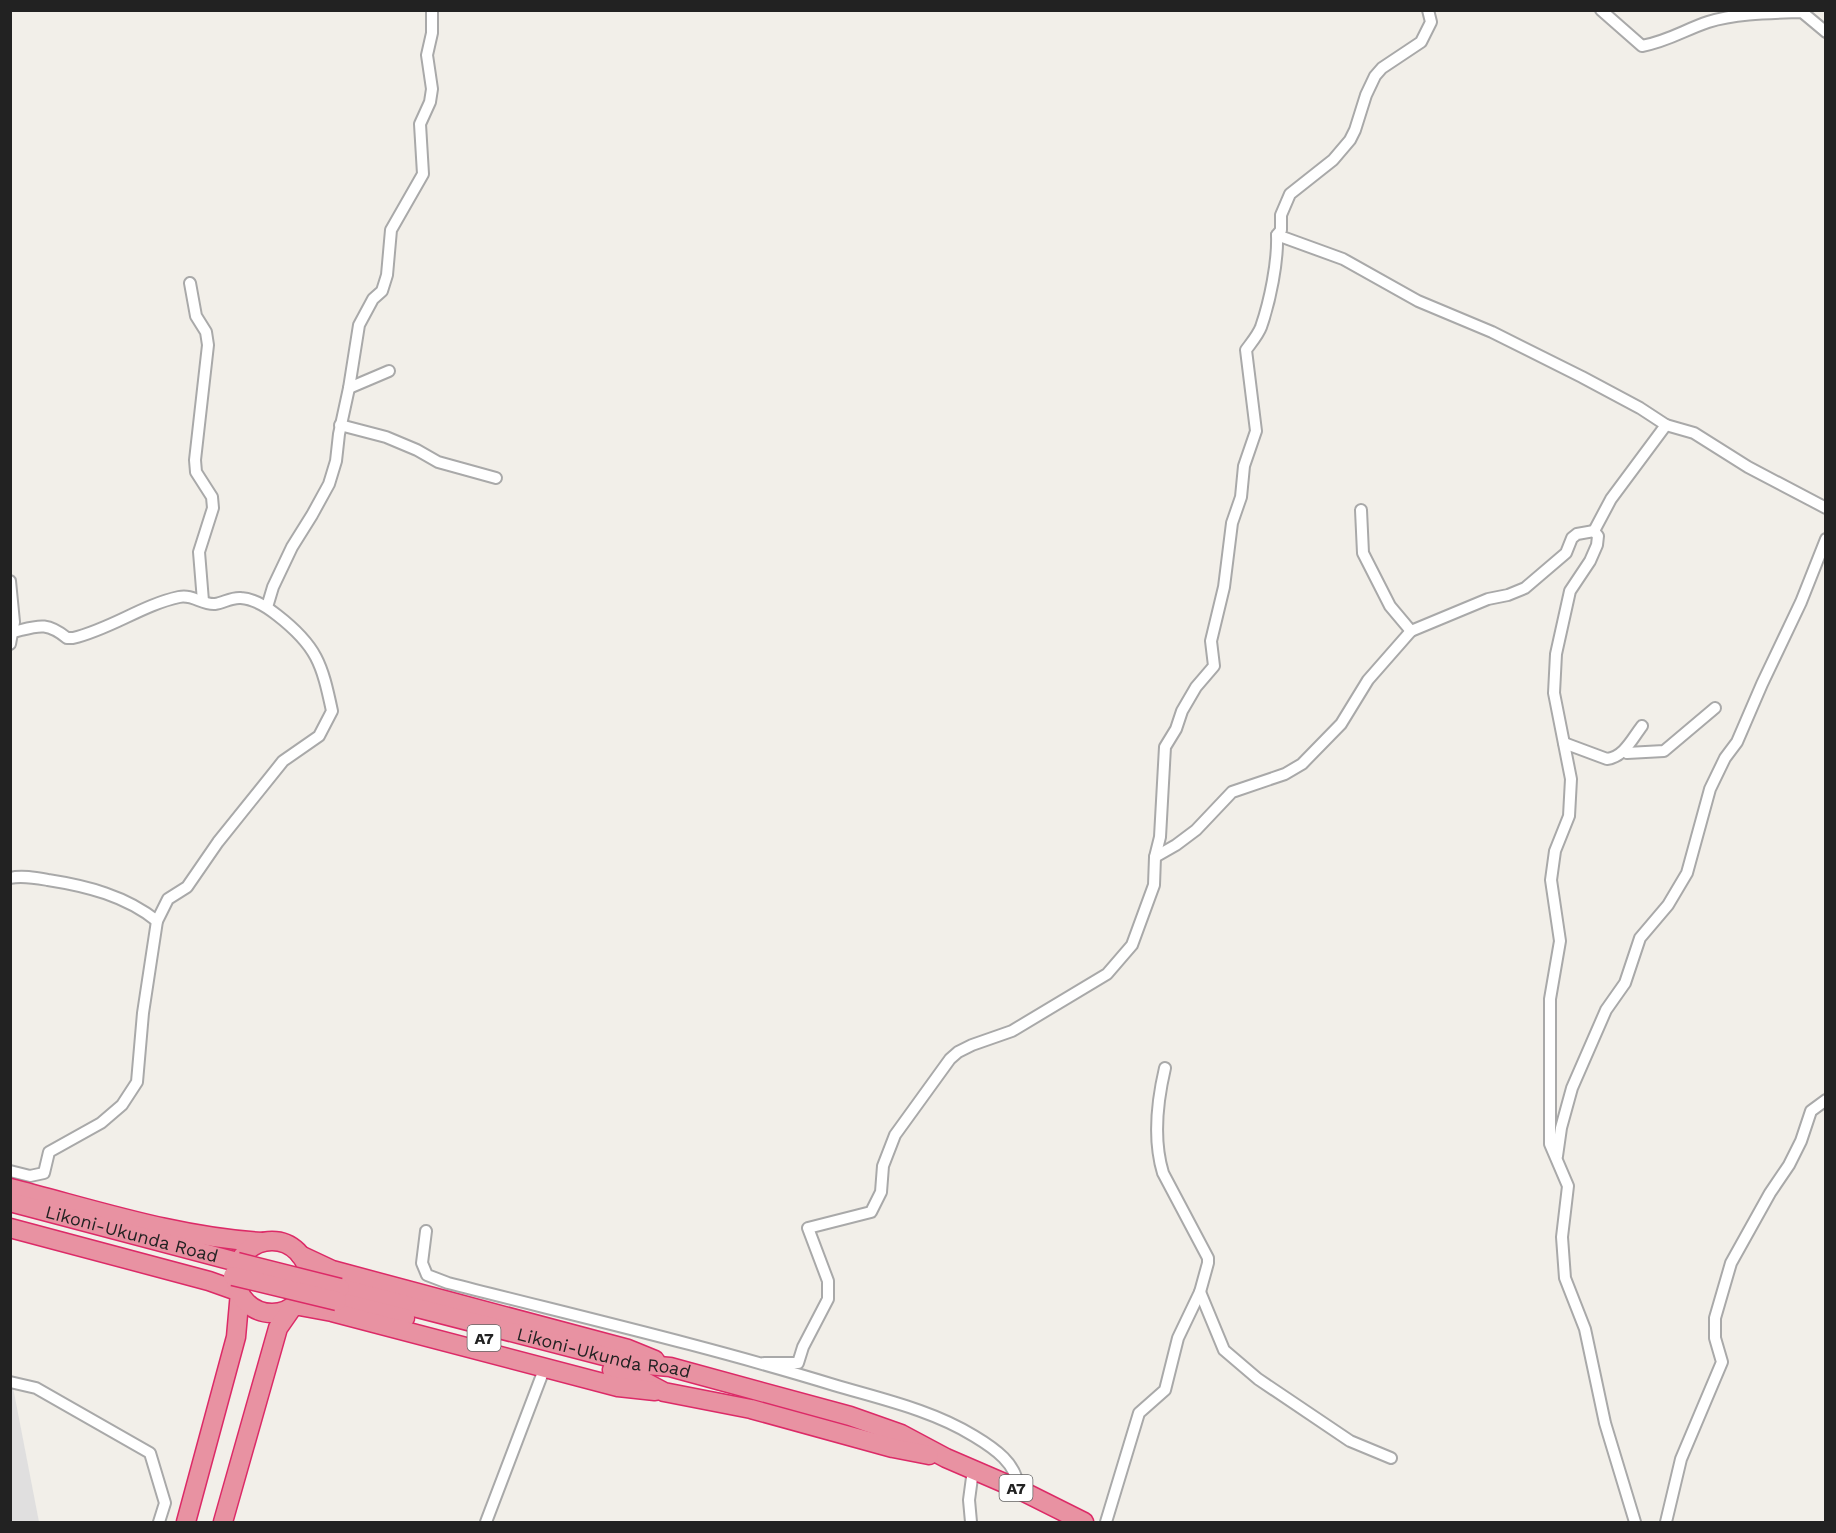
<svg xmlns="http://www.w3.org/2000/svg" width="1836" height="1533" font-family="'Work Sans',sans-serif">
<style>
.residential{fill:#e0dfdf}
.lines{fill:none;stroke-linecap:round;stroke-linejoin:round}
.street-casing{stroke:#a9a9a9;stroke-width:14}
.highway-casing{stroke:#dc2a67;stroke-width:21}
.street{stroke:#fff;stroke-width:10}
.highway{stroke:#e892a2;stroke-width:18}
.highway-bridge-casing{stroke:#dc2a67;stroke-width:21;stroke-linecap:butt}
.highway-bridge{stroke:#e892a2;stroke-width:18}
.labels{text-anchor:middle;stroke-width:5;stroke-linejoin:round;paint-order:stroke}
.shield{fill:#fff;stroke:#646464;stroke-width:1.5}
.shield-label{font-size:16px;font-weight:bold;fill:#222}
.street-label{font-size:18px;fill:#222;stroke:#fff}
</style>
<rect width="100%" height="100%" fill="#f2efe9"/>
<path class="residential" d="M 11,1377 L 39,1522 L 11,1522 Z"/>
<g class="lines">
<g class="street-casing">
<g id="street">
<path d="M 1601,10 L 1642,46 C 1669,41 1684,30 1708,22 C 1736,13 1773,13 1802,12 L 1826,32"/>
<path d="M 1277,235 L 1343,259 L 1418,301 L 1492,332 L 1582,377 L 1640,408 L 1666,425 L 1611,499 L 1594,531 L 1598,536 L 1597,545 L 1590,561 L 1570,591 L 1556,654 L 1554,693 L 1571,779 L 1569,816 L 1555,851 L 1551,880 L 1560,941 L 1550,999 L 1550,1144 L 1568,1186 L 1562,1237 L 1565,1278 L 1585,1329 L 1605,1423 L 1635,1522"/>
<path d="M 190,283 L 196,316 L 206,332 L 208,345 L 195,460 L 196,472 L 212,497 L 213,508 L 199,552 L 203,601"/>
<path d="M 349,388 L 389,371"/>
<path d="M 340,425 L 386,437 L 417,450 L 438,462 L 496,478"/>
<path d="M 1666,425 L 1694,433 L 1748,467 L 1826,508"/>
<path d="M 1361,510 L 1363,553 L 1390,606 L 1411,631 L 1488,599 L 1508,595 L 1525,588 L 1566,553 L 1572,538 L 1577,534 L 1594,531"/>
<path d="M 10,581 L 14,622 L 10,644"/>
<path d="M 267,607 L 273,587 L 292,547 L 312,515 L 329,484 L 336,461 L 339,434 L 349,388 L 359,325 L 373,299 L 382,291 L 387,275 L 391,230 L 423,174 L 420,124 L 430,102 L 432,89 L 427,55 L 432,33 L 432,10"/>
<path d="M 1564,743 L 1607,759 C 1624,757 1632,739 1642,726"/>
<path d="M 1624,751 L 1627,753 L 1664,751 L 1715,708"/>
<path d="M 1155,857 L 1176,845 L 1196,830 L 1232,792 L 1285,774 L 1302,764 L 1341,724 L 1368,680 L 1411,631"/>
<path d="M 10,878 C 22,875 37,878 48,880 C 87,886 126,896 157,921"/>
<path d="M 1557,1156 L 1561,1128 L 1572,1088 L 1606,1010 L 1625,983 L 1640,938 L 1668,905 L 1687,873 L 1710,789 L 1725,758 L 1737,742 L 1762,684 L 1801,602 L 1826,539"/>
<path d="M 10,1171 L 30,1176 L 44,1173 L 49,1152 L 101,1123 L 122,1105 L 137,1082 L 143,1013 L 157,921 L 168,899 L 187,887 L 218,842 L 283,761 L 319,736 L 332,711 C 322,664 317,646 277,615 C 267,607 255,599 241,598 C 231,597 224,603 215,604 C 202,605 193,594 179,597 C 142,605 111,629 73,638 L 67,638 C 46,621 38,626 13,632"/>
<path d="M 426,1231 L 422,1263 L 427,1275 L 448,1283 C 577,1316 707,1346 834,1385 C 881,1399 932,1410 974,1436 C 994,1448 1018,1464 1018,1489"/>
<path d="M 1200,1292 L 1224,1350 L 1258,1379 L 1350,1441 L 1391,1458"/>
<path d="M 764,1363 L 798,1363 L 803,1347 L 828,1299 L 828,1281 L 808,1228 L 871,1212 L 881,1192 L 883,1166 L 895,1135 L 950,1059 L 958,1052 L 972,1045 L 1012,1031 L 1107,974 L 1132,945 L 1154,885 L 1155,857 L 1160,837 L 1165,747 L 1176,729 L 1182,711 L 1196,687 L 1214,666 L 1211,641 L 1224,587 L 1232,523 L 1241,497 L 1244,466 L 1256,431 L 1246,350 C 1251,343 1258,335 1261,327 C 1270,301 1278,262 1277,235 L 1281,230 L 1281,215 L 1290,194 L 1333,160 L 1350,140 L 1355,130 L 1366,95 L 1375,76 L 1382,68 L 1421,42 L 1431,22 L 1428,10"/>
<path d="M 10,1382 L 36,1388 L 150,1453 L 165,1503 L 159,1522"/>
<path d="M 486,1522 L 545,1367"/>
<path d="M 971,1522 L 969,1500 L 973,1470"/>
<path d="M 1106,1522 L 1139,1413 L 1165,1390 L 1178,1338 L 1200,1292 L 1208,1263 L 1208,1258 L 1163,1173 C 1153,1140 1157,1102 1165,1068"/>
<path d="M 1666,1522 L 1681,1459 L 1722,1362 L 1715,1338 L 1715,1318 L 1731,1263 L 1770,1193 L 1789,1165 L 1801,1141 L 1811,1111 L 1826,1100"/>
</g>
</g>
<g class="highway-casing">
<g id="highway">
<path d="M 10,1188 C 93,1209 176,1237 262,1242"/>
<path id="s1" d="M 10,1202 L 237,1262"/>
<path d="M 10,1228 L 209,1281 L 240,1292 L 236,1337 L 186,1522"/>
<circle cx="272" cy="1277" r="36"/>
<path d="M 300,1255 L 332,1270 L 628,1349 L 655,1360"/>
<path id="s2" d="M 340,1288 L 635,1364 L 670,1367 L 850,1416 L 901,1434 L 946,1458 L 1018,1489 L 1084,1522"/>
<path d="M 337,1301 L 405,1318"/>
<path d="M 612,1370 L 632,1375 L 664,1392 L 751,1409 L 893,1448 L 929,1455"/>
<path d="M 223,1522 L 278,1328 L 294,1305 L 332,1312 L 618,1387 L 655,1391"/>
</g>
</g>
<use href="#street" class="street"/>
<use href="#highway" class="highway"/>
<g class="highway-bridge-casing">
<g id="highway-bridge">
<path d="M 237,1262 L 340,1288"/>
<path d="M 233,1276 L 337,1301"/>
</g>
</g>
<use href="#highway-bridge" class="highway-bridge"/>
</g>
<g class="labels">
<g class="shield">
<rect x="467.5" y="1325" width="33" height="26" rx="4.5"/>
<rect x="999.5" y="1475" width="33" height="26" rx="4.5"/>
</g>
<g class="shield-label">
<text x="484" y="1344">A7</text>
<text x="1016" y="1494">A7</text>
</g>
<g class="street-label">
<text dy="6" stroke="none"><textPath href="#s1" startOffset="126">Likoni-Ukunda Road</textPath></text>
<text dy="6" stroke="none"><textPath href="#s2" startOffset="272">Likoni-Ukunda Road</textPath></text>
</g>
</g>
<rect width="1836" height="1533" fill="none" stroke="#222222" stroke-width="24"/>
</svg>
